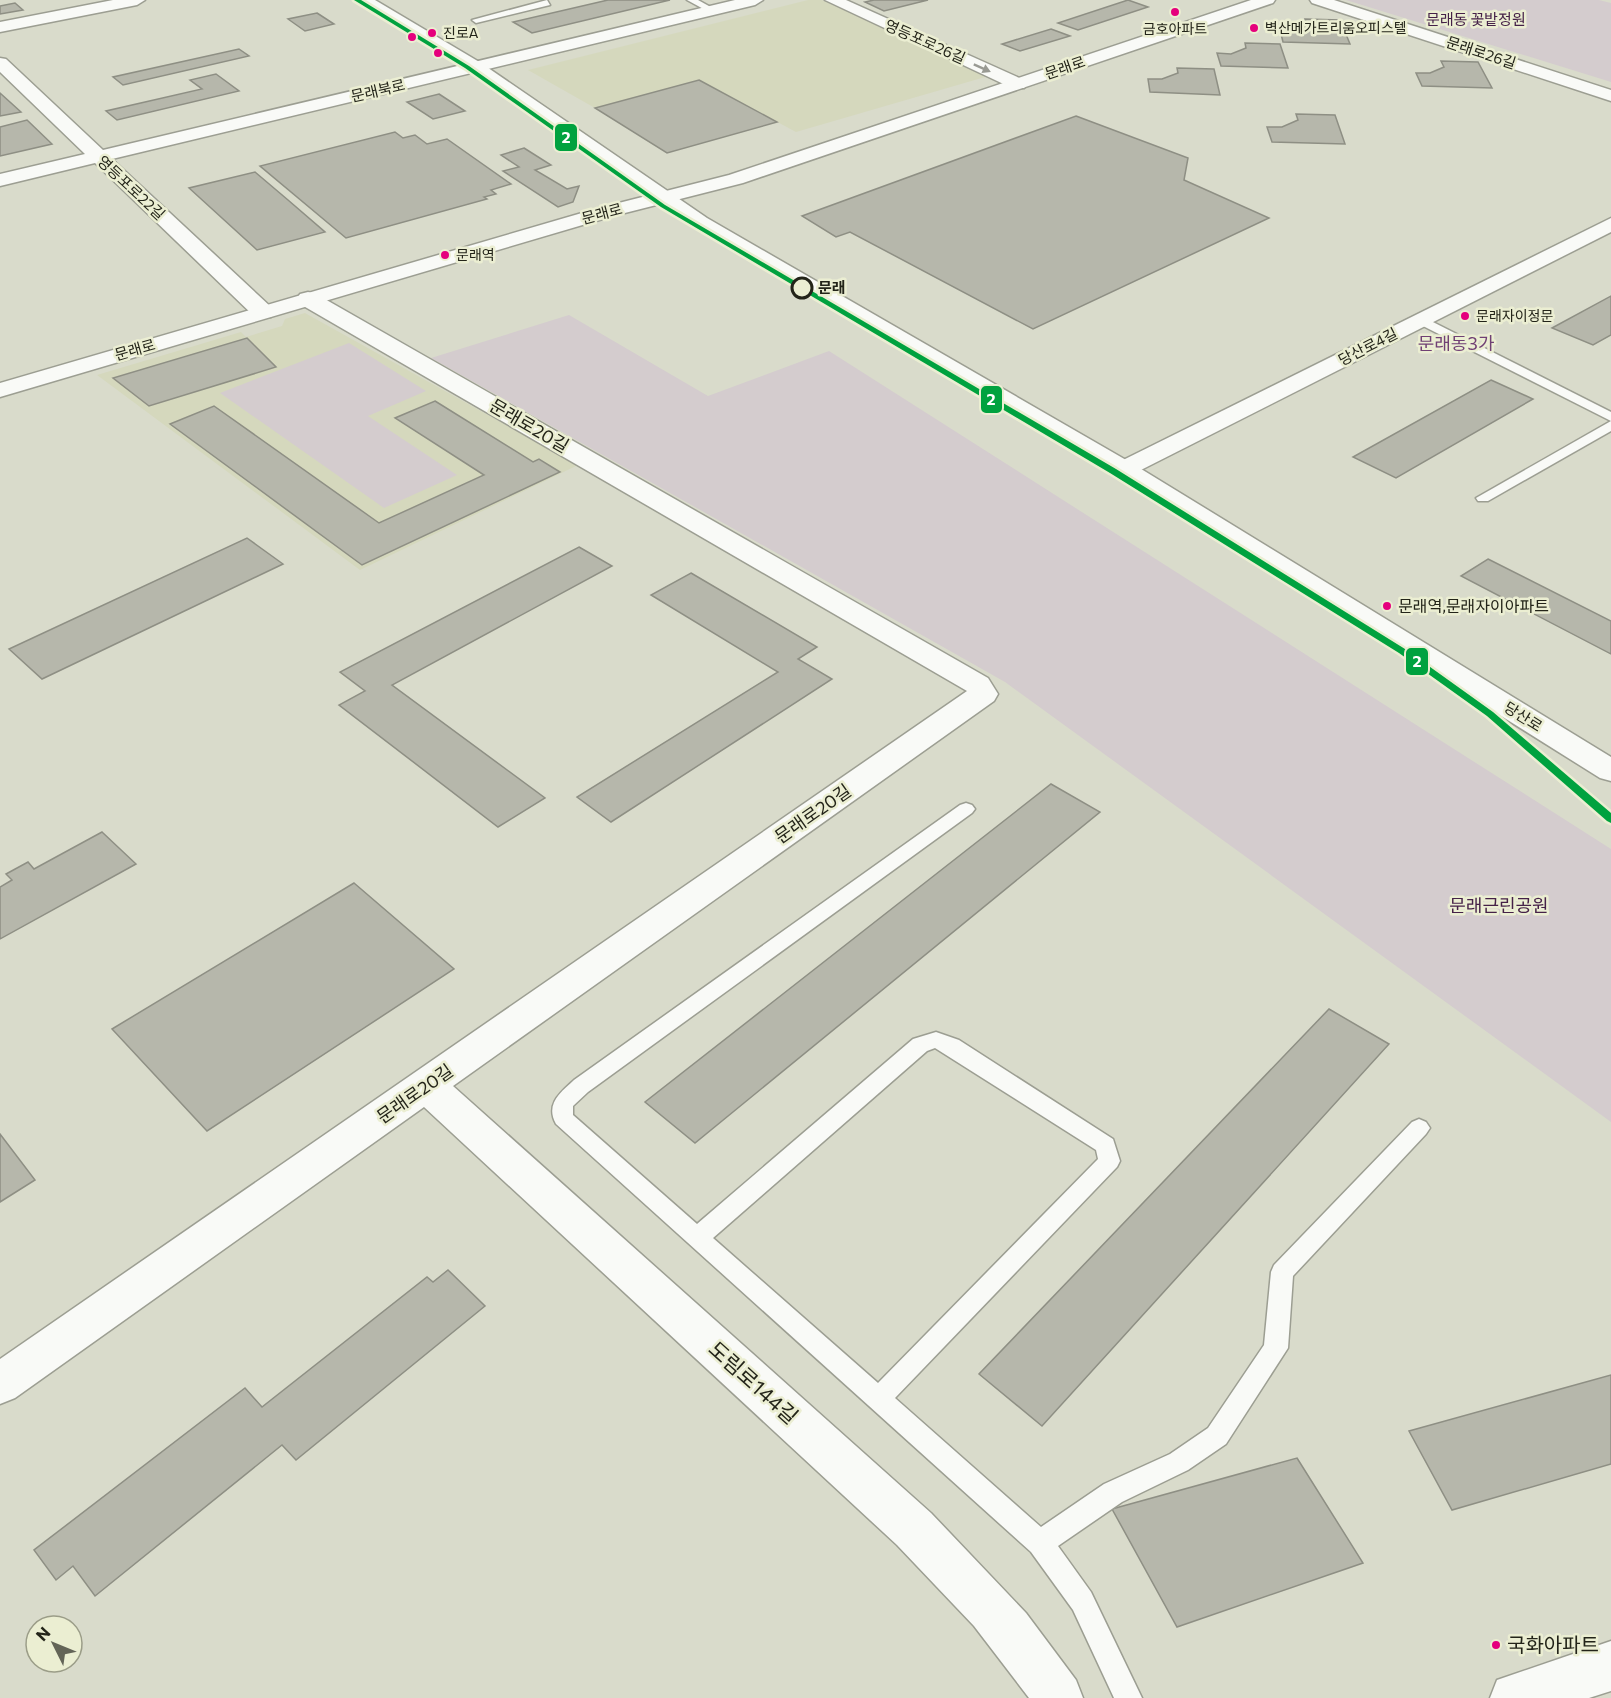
<svg xmlns="http://www.w3.org/2000/svg" width="1611" height="1698" font-family="Commissioner,'Noto Sans KR',sans-serif">
<style>
.built{fill:#d5d8bd}
.green{fill:#d4ccce}
.building{fill:#b6b7ab;stroke:#8e8f84;stroke-width:1.5}
.lines{fill:none;stroke-linecap:round;stroke-linejoin:round}
.service-casing{stroke:#9c9e92;stroke-width:3}
.minor-casing{stroke:#9c9e92;stroke-width:3}
.tertiary-casing{stroke:#9c9e92;stroke-width:3}
.secondary-casing{stroke:#9c9e92;stroke-width:3}
.service{fill:#f9faf7;fill-rule:evenodd}
.minor{fill:#f9faf7;fill-rule:evenodd}
.tertiary{fill:#f9faf7;fill-rule:evenodd}
.secondary{fill:#f9faf7;fill-rule:evenodd}
.metro-1-casing{stroke:#ebeed2;stroke-width:5}
.metro-1{fill:#00a23f;fill-rule:evenodd}
.oneway{fill:#999a93}
.bus-dot{fill:#e5007d;stroke:#ebeed2;stroke-width:2}
.stop-dot{fill:#ebeed2;stroke:#232419;stroke-width:3}
.labels{text-anchor:middle;stroke-width:5;stroke-linejoin:round;paint-order:stroke}
.far-bus-label{font-size:14px;fill:#232419;stroke:#ebeed2;text-anchor:start}
.far-park-label{font-size:15px;fill:#452148;stroke:#ebeed2}
.far-street-label{font-size:15px;fill:#232419;stroke:#ebeed2}
.far-stop-label{font-size:15px;font-weight:bold;fill:#232419;stroke:#ebeed2;text-anchor:start}
.bus-label{font-size:16px;fill:#232419;stroke:#ebeed2;text-anchor:start}
.far-quarter-label{font-size:18px;fill:#704074;stroke:#ebeed2}
.street-label{font-size:18px;fill:#232419;stroke:#ebeed2}
.park-label{font-size:18px;fill:#452148;stroke:#ebeed2}
.near-bus-label{font-size:20px;fill:#232419;stroke:#ebeed2;text-anchor:start}
.near-street-label{font-size:21px;fill:#232419;stroke:#ebeed2}
.line-badge{stroke:#ebeed2;stroke-width:2}
.badge-label{font-size:16px;text-anchor:middle;font-weight:bold;fill:#fff}
</style>
<rect width="100%" height="100%" fill="#d9dbcb"/>
<g class="built">
<path d="M 808,0 L 822,0 L 992,75 L 796,132 L 699,80 L 595,108 L 528,70 Z"/>
<path d="M 305,313 L 578,465 L 360,570 L 97,375 L 241,332 L 246,337 L 282,326 L 285,319 Z"/>
</g>
<g class="green">
<path d="M 1346,0 L 1599,0 L 1611,3 L 1611,82 Z"/>
<path d="M 569,315 L 708,396 L 829,351 L 1611,849 L 1611,1122 L 1005,682 L 431,358 Z"/>
<path d="M 349,343 L 426,391 L 368,416 L 457,475 L 384,508 L 220,393 Z"/>
</g>
<g class="building">
<path d="M 608,0 L 670,0 L 532,33 L 513,22 Z"/>
<path d="M 874,0 L 928,0 L 884,11 L 865,2 Z"/>
<path d="M 1128,0 L 1148,7 L 1078,30 L 1058,23 Z"/>
<path d="M 15,3 L 23,10 L 0,14 L 0,6 Z"/>
<path d="M 317,13 L 334,24 L 305,31 L 288,19 Z"/>
<path d="M 1305,19 L 1340,20 L 1350,44 L 1283,42 L 1280,30 L 1293,30 L 1307,25 Z"/>
<path d="M 1051,29 L 1070,36 L 1020,51 L 1002,44 Z"/>
<path d="M 1245,43 L 1280,44 L 1288,68 L 1221,66 L 1217,53 L 1231,54 L 1246,48 Z"/>
<path d="M 239,49 L 249,56 L 123,85 L 113,77 Z"/>
<path d="M 1441,61 L 1478,62 L 1492,88 L 1422,86 L 1416,73 L 1430,73 L 1444,67 Z"/>
<path d="M 1177,68 L 1214,69 L 1220,95 L 1150,92 L 1148,79 L 1162,79 L 1178,73 Z"/>
<path d="M 216,74 L 239,91 L 117,120 L 106,111 L 202,89 L 190,80 Z"/>
<path d="M 699,80 L 777,122 L 667,153 L 595,108 Z"/>
<path d="M 0,93 L 21,112 L 0,116 Z"/>
<path d="M 439,94 L 465,111 L 433,119 L 407,102 Z"/>
<path d="M 1296,114 L 1335,115 L 1345,144 L 1272,142 L 1267,127 L 1282,127 L 1298,120 Z"/>
<path d="M 1076,116 L 1188,158 L 1184,180 L 1269,218 L 1033,329 L 850,232 L 836,237 L 802,216 Z"/>
<path d="M 27,120 L 52,144 L 0,156 L 0,127 Z"/>
<path d="M 395,132 L 403,138 L 415,135 L 427,144 L 447,139 L 511,184 L 491,190 L 496,194 L 484,197 L 487,199 L 346,238 L 260,166 Z"/>
<path d="M 524,148 L 551,165 L 535,170 L 567,189 L 579,186 L 573,202 L 558,207 L 503,171 L 519,167 L 501,155 Z"/>
<path d="M 255,172 L 288,200 L 325,232 L 257,250 L 189,188 Z"/>
<path d="M 1611,296 L 1611,335 L 1593,345 L 1552,328 Z"/>
<path d="M 247,338 L 276,367 L 149,406 L 113,378 Z"/>
<path d="M 1491,380 L 1533,399 L 1396,478 L 1353,457 Z"/>
<path d="M 435,401 L 533,462 L 539,459 L 560,472 L 362,565 L 170,424 L 214,406 L 379,523 L 484,475 L 395,418 Z"/>
<path d="M 247,538 L 283,564 L 42,679 L 9,649 Z"/>
<path d="M 579,547 L 612,566 L 392,685 L 545,798 L 498,827 L 339,705 L 365,691 L 340,672 Z"/>
<path d="M 1488,559 L 1611,621 L 1611,654 L 1461,576 Z"/>
<path d="M 691,573 L 817,647 L 798,659 L 832,679 L 611,822 L 577,797 L 778,672 L 651,595 Z"/>
<path d="M 1051,784 L 1100,812 L 695,1143 L 645,1102 Z"/>
<path d="M 102,832 L 136,864 L 0,939 L 0,887 L 12,880 L 6,874 L 28,862 L 34,869 Z"/>
<path d="M 354,883 L 454,969 L 207,1131 L 112,1029 Z"/>
<path d="M 1329,1009 L 1389,1044 L 1042,1426 L 979,1374 Z"/>
<path d="M 0,1134 L 35,1180 L 0,1202 Z"/>
<path d="M 448,1270 L 485,1306 L 296,1460 L 282,1445 L 95,1596 L 73,1566 L 56,1580 L 34,1550 L 245,1388 L 262,1407 L 427,1277 L 433,1282 Z"/>
<path d="M 1611,1375 L 1611,1464 L 1452,1510 L 1409,1431 Z"/>
<path d="M 1297,1458 L 1363,1563 L 1177,1627 L 1112,1509 Z"/>
</g>
<g class="lines">
<g class="service-casing">
<g id="service">
<path d="M 547,0 L 550,5 L 476,23 L 472,20 Z"/>
<path d="M 687,0 L 698,0 L 716,10 L 709,12 Z"/>
<path d="M 1421,316 L 1611,412 L 1611,421 L 1417,323 L 1417,317 Z"/>
<path d="M 1611,421 L 1611,431 L 1488,501 L 1478,501 L 1476,498 Z"/>
<path d="M 966,803 L 972,805 L 975,809 L 972,813 L 588,1092 L 573,1106 L 573,1115 L 697,1224 L 913,1039 L 936,1032 L 959,1040 L 1113,1139 L 1120,1161 L 1117,1167 L 895,1398 L 1041,1527 L 1104,1484 L 1170,1454 L 1208,1428 L 1264,1345 L 1271,1272 L 1274,1265 L 1412,1122 L 1419,1119 L 1426,1122 L 1430,1128 L 1426,1134 L 1293,1276 L 1288,1348 L 1226,1444 L 1188,1470 L 1122,1502 L 1058,1546 L 1091,1592 L 1142,1698 L 1114,1698 L 1073,1610 L 1031,1552 L 556,1124 C 545,1104 560,1093 574,1080 L 960,805 ZM 935,1048 L 1096,1150 L 1098,1159 L 878,1383 L 713,1238 L 927,1051 Z"/>
</g>
</g>
<g class="minor-casing">
<g id="minor">
<path d="M 735,0 L 763,0 L 755,5 L 112,159 L 271,307 L 274,312 L 271,317 L 255,317 L 95,163 L 0,186 L 0,174 L 85,154 L 0,72 L 0,58 L 6,59 L 103,150 Z"/>
<path d="M 825,0 L 846,0 L 1024,80 L 1027,84 L 1024,88 L 1012,88 Z"/>
<path d="M 1310,0 L 1334,0 L 1611,90 L 1611,101 L 1312,3 Z"/>
<path d="M 1611,218 L 1611,232 L 1133,474 L 1124,477 L 1115,474 L 1111,469 L 1115,464 Z"/>
<path d="M 308,292 L 316,294 L 988,678 L 998,694 L 994,701 L 453,1086 L 931,1513 L 1026,1613 L 1076,1680 L 1083,1698 L 1029,1698 L 974,1626 L 897,1545 L 424,1107 L 15,1398 L 0,1404 L 0,1359 L 967,691 L 300,304 L 297,299 L 300,294 Z"/>
</g>
</g>
<g class="tertiary-casing">
<path id="tertiary" d="M 1251,0 L 1275,0 L 1273,3 L 743,183 L 613,216 L 0,397 L 0,383 L 599,208 L 729,175 Z"/>
</g>
<g class="secondary-casing">
<g id="secondary">
<path d="M 113,0 L 145,0 L 137,5 L 0,32 L 0,22 Z"/>
<path d="M 356,0 L 375,0 L 481,63 L 707,218 L 1133,464 L 1611,757 L 1611,781 L 1600,778 L 1115,474 L 693,226 L 469,71 Z"/>
<path d="M 1611,1641 L 1611,1691 L 1589,1698 L 1490,1698 L 1497,1680 Z"/>
</g>
</g>
<use href="#service" class="service"/>
<use href="#minor" class="minor"/>
<use href="#tertiary" class="tertiary"/>
<use href="#secondary" class="secondary"/>
<g class="metro-1-casing">
<path id="metro-1" d="M 354,0 L 361,0 L 469,66 L 665,205 L 1116,469 L 1405,649 L 1493,712 L 1611,813 L 1611,823 L 1607,821 L 1487,716 L 1399,653 L 1110,473 L 661,207 L 465,68 Z"/>
</g>
<use href="#metro-1" class="metro-1"/>
</g>
<defs><path id="oneway-solid" d="M-6-.8H1V-3.2L6.5 0L1 3.2V.8H-6Z" transform="scale(1.5)"/></defs>
<use class="oneway" href="#oneway-solid" transform="translate(982 68) rotate(24)"/>
<g class="bus-dot">
<circle cx="1175" cy="12" r="5"/>
<circle cx="1254" cy="28" r="5"/>
<circle cx="432" cy="33" r="5"/>
<circle cx="412" cy="37" r="5"/>
<circle cx="438" cy="53" r="5"/>
<circle cx="445" cy="255" r="5"/>
<circle cx="1465" cy="316" r="5"/>
<circle cx="1387" cy="606" r="5"/>
<circle cx="1496" cy="1645" r="5"/>
</g>
<circle class="stop-dot" cx="802" cy="288" r="10"/>
<g class="labels">
<g class="far-bus-label">
<text x="1265" y="33">벽산메가트리움오피스텔</text>
<text x="1175" y="34" text-anchor="middle">금호아파트</text>
<text x="443" y="38">진로A</text>
<text x="456" y="260">문래역</text>
<text x="1476" y="321">문래자이정문</text>
</g>
<g class="far-park-label">
<text x="1476" y="25">문래동 꽃밭정원</text>
</g>
<g class="far-street-label">
<text transform="translate(925 42) rotate(24)" y="5">영등포로26길</text>
<text transform="translate(1481 53) rotate(18)" y="5">문래로26길</text>
<text transform="translate(1065 68) rotate(-19)" y="5">문래로</text>
<text transform="translate(378 91) rotate(-13)" y="5">문래북로</text>
<text transform="translate(131 188) rotate(43)" y="5">영등포로22길</text>
<text transform="translate(602 214) rotate(-15)" y="5">문래로</text>
<text transform="translate(1368 347) rotate(-27)" y="5">당산로4길</text>
<text transform="translate(135 350) rotate(-16)" y="5">문래로</text>
<text transform="translate(1523 717) rotate(32)" y="5">당산로</text>
</g>
<g class="far-stop-label">
<text x="818" y="293">문래</text>
</g>
<g class="bus-label">
<text x="1398" y="612">문래역,문래자이아파트</text>
</g>
<g class="far-quarter-label">
<text x="1456" y="350">문래동3가</text>
</g>
<g class="street-label">
<text transform="translate(529 426) rotate(30)" y="6">문래로20길</text>
<text transform="translate(813 814) rotate(-35)" y="6">문래로20길</text>
<text transform="translate(415 1094) rotate(-35)" y="6">문래로20길</text>
</g>
<g class="park-label">
<text x="1499" y="912">문래근린공원</text>
</g>
<g class="near-bus-label">
<text x="1507" y="1652">국화아파트</text>
</g>
<g class="near-street-label">
<text transform="translate(753 1383) rotate(42)" y="7">도림로144길</text>
</g>
</g>
<g class="line-badge">
<rect x="554" y="123" width="24" height="29" rx="6" fill="#00a23f"/>
<rect x="980" y="385" width="23" height="29" rx="6" fill="#00a23f"/>
<rect x="1405" y="647" width="24" height="29" rx="6" fill="#00a23f"/>
</g>
<g class="badge-label">
<text x="566" y="143">2</text>
<text x="991" y="405">2</text>
<text x="1417" y="667">2</text>
</g>
<g transform="translate(54 1644) rotate(313)"><circle r="28" fill="#ebeed2" stroke="#9b9d88" stroke-width="1.5"/>
<path d="M0-4.5L10 22L0 15L-10 22Z" fill="#636457"/>
<text y="-9" font-size="16" font-weight="bold" text-anchor="middle" fill="#232419">N</text>
</g>
</svg>
